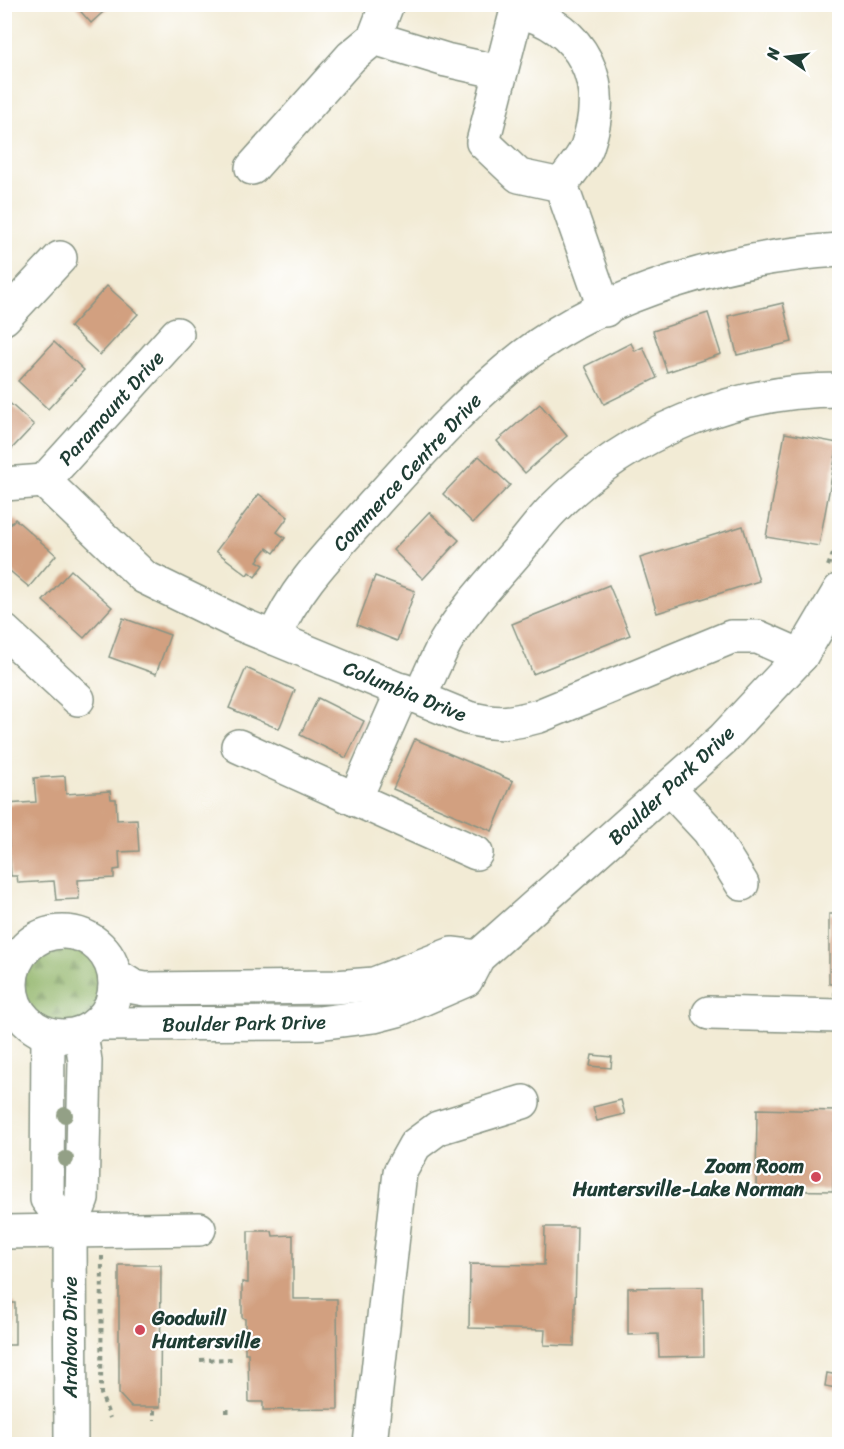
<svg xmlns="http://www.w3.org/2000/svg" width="844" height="1449" font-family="Sriracha,sans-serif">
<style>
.forest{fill:url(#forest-firs);stroke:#58784e;stroke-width:1.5}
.building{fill:#d2a080}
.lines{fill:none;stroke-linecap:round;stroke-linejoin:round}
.minor-casing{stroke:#889484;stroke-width:36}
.path{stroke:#889484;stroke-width:4;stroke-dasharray:4.5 4.5;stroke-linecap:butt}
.minor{stroke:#fff;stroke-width:33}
.tree{fill:#93a086}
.poi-dot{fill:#d1495b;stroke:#fff;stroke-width:2}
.labels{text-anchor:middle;stroke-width:4.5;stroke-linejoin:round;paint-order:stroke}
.street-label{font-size:20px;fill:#1f3d34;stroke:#fff}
.poi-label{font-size:20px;font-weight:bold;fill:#1f3d34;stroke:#fff;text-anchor:end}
</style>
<defs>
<pattern id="forest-firs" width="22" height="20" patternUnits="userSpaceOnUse" patternTransform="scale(1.5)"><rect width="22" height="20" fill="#90b468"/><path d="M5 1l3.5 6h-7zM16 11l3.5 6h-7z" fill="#759456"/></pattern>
</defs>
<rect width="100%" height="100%" fill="#fff"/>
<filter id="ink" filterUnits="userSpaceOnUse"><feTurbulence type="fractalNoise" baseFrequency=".0167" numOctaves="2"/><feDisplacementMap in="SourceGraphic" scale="12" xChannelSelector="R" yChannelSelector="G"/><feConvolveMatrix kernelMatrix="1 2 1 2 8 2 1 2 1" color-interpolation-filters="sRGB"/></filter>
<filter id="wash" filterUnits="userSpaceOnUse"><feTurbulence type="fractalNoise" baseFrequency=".008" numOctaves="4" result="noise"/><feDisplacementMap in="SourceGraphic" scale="24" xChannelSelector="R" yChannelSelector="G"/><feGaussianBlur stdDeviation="1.35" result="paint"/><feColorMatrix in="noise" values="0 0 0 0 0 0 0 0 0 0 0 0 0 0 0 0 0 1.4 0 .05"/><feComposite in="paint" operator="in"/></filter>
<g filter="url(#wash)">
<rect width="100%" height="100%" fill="#f2ebd5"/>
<circle class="forest" cx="63" cy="984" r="51"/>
<g id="blocks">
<g class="building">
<path d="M 74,4 L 112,4 L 91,23 Z"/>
<path d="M 107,286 L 138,314 L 100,355 L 70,327 Z"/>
<path d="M 783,303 L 792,342 L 737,355 L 728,316 Z"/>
<path d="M 708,313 L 721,354 L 667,372 L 653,331 Z"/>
<path d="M 54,342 L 84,370 L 48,409 L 18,381 Z"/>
<path d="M 631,343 L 635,351 L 643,347 L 657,378 L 604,404 L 585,366 Z"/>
<path d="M 4,398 L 34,425 L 4,457 Z"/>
<path d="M 540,404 L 567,436 L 525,473 L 497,441 Z"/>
<path d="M 785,433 L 838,443 L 819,546 L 766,537 Z"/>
<path d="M 479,456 L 510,485 L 473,523 L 443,494 Z"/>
<path d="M 259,494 L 288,517 L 277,532 L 285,538 L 274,553 L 267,548 L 257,561 L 264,565 L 255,577 L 249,572 L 247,575 L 216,551 Z"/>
<path d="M 429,512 L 459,540 L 423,579 L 393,550 Z"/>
<path d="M 15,519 L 56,555 L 29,587 L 4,566 L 4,531 Z"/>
<path d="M 743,526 L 759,581 L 657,613 L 640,558 Z"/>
<path d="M 71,570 L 112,607 L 84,638 L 43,601 Z"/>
<path d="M 375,576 L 415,591 L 397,641 L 357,625 Z"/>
<path d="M 609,585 L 630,635 L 533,674 L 512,624 Z"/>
<path d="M 123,618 L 170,635 L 156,674 L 109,657 Z"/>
<path d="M 246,668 L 295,690 L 279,729 L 229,708 Z"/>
<path d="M 318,698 L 364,721 L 346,758 L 300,735 Z"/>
<path d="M 415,739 L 513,781 L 492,831 L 393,789 Z"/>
<path d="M 65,776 L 66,794 L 110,791 L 111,799 L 116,799 L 117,820 L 137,819 L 139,851 L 119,852 L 120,869 L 114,870 L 114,878 L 78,880 L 79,899 L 56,900 L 54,881 L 18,883 L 17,876 L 11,876 L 6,804 L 36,802 L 34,778 Z"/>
<path d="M 829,914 L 840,914 L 840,995 L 834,995 L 834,984 L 829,984 Z"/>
<path d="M 592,1055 L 612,1057 L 611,1068 L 590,1066 Z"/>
<path d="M 621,1100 L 625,1114 L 597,1121 L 593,1107 Z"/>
<path d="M 757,1109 L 835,1111 L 833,1191 L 756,1190 Z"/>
<path d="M 545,1227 L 577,1227 L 574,1346 L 544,1345 L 545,1330 L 469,1328 L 470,1264 L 544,1265 Z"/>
<path d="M 248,1231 L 272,1231 L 273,1236 L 293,1235 L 293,1299 L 337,1299 L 338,1409 L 263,1410 L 263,1402 L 249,1402 L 248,1353 L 245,1353 L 245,1319 L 242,1317 L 242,1282 L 248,1283 Z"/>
<path d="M 119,1265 L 161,1265 L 160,1407 L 131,1407 L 119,1394 Z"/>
<path d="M 4,1283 L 12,1283 L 11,1303 L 15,1303 L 15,1345 L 4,1345 Z"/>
<path d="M 703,1287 L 704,1356 L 659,1357 L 658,1334 L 628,1335 L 628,1288 Z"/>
<path d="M 827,1373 L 838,1375 L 836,1388 L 825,1386 Z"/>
</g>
</g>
</g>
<g filter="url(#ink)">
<use href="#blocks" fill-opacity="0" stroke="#889484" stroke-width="1.5"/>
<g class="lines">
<g class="minor-casing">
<g id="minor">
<path d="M 374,38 L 387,4"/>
<path d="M 252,168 L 351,57 L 374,38 L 446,60 L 500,72"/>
<path d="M 561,185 C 569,173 582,160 587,147 C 610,82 584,28 517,10 L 483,142 L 519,176 L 561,185 L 605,310"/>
<path d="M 4,318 L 60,258"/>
<path d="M 44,481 L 144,577 L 240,624 L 468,718 C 497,725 510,724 539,716 L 731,637 L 758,637 L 801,656"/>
<path d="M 44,481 L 177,334"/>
<path d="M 4,484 L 44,481"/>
<path d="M 4,631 L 78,699"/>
<path d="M 274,638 C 295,585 337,546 374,504 C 421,452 469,398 525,355 C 608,291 736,256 840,250"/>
<path d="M 403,690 L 355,799 L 476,853"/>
<path d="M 420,696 C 428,679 436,660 445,643 C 464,610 491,582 515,554 C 528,539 540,522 553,509 C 629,432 733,390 840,390"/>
<path d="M 238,746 L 355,799"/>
<path d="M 670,789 L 709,831 L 742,884"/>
<circle cx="63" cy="984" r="52"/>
<path d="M 115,975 L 134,987 L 145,989 L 335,987 L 374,984 L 452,954 L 478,957"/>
<path d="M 709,1013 L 840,1016"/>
<path d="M 97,1024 L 318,1023 L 374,1016 L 397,1010 L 466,980 L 478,957 L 723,739 L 801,656 L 840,590"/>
<path d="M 48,1034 L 47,1199 L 70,1230"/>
<path d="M 4,1232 L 199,1229"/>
<path d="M 71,1444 L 70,1230 L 82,1199 L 85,1061 L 81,1033"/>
<path d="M 370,1444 L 400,1172 L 415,1145 L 438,1128 L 523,1102"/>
</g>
</g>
<g class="path">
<path d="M 828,566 L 840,537"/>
<path d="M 102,1256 L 101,1394 L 110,1418"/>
<path d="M 200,1360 L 235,1359"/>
<path d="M 154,1410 L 154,1420"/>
<path d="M 225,1411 L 234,1411"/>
</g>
<use href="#minor" class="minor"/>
</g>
<g class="tree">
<circle cx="65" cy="1115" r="8"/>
<circle cx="66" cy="1159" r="8"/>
</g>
</g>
<g class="poi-dot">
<circle cx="816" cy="1177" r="6"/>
<circle cx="140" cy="1330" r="6"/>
</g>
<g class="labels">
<g class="street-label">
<text transform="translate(111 408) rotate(-48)" y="7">Paramount Drive</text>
<text transform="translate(407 472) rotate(-47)" y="7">Commerce Centre Drive</text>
<text transform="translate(405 691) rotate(22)" y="7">Columbia Drive</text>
<text transform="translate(671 785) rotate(-43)" y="7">Boulder Park Drive</text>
<text transform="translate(244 1023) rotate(-1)" y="7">Boulder Park Drive</text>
<text transform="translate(70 1337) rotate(-90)" y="7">Arahova Drive</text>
</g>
<g class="poi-label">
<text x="804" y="1173">Zoom Room<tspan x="804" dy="23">Huntersville-Lake Norman</tspan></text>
<text x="152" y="1325" text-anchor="start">Goodwill<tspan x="152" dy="23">Huntersville</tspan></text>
</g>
</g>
<rect width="844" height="1449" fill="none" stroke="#fff" stroke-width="24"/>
<g transform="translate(787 57) rotate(284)" stroke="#ffffff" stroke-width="4.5" paint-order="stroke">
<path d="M0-4.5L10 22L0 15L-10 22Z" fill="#1f3d34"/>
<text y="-9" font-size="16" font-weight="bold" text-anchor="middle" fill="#1f3d34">N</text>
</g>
</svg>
